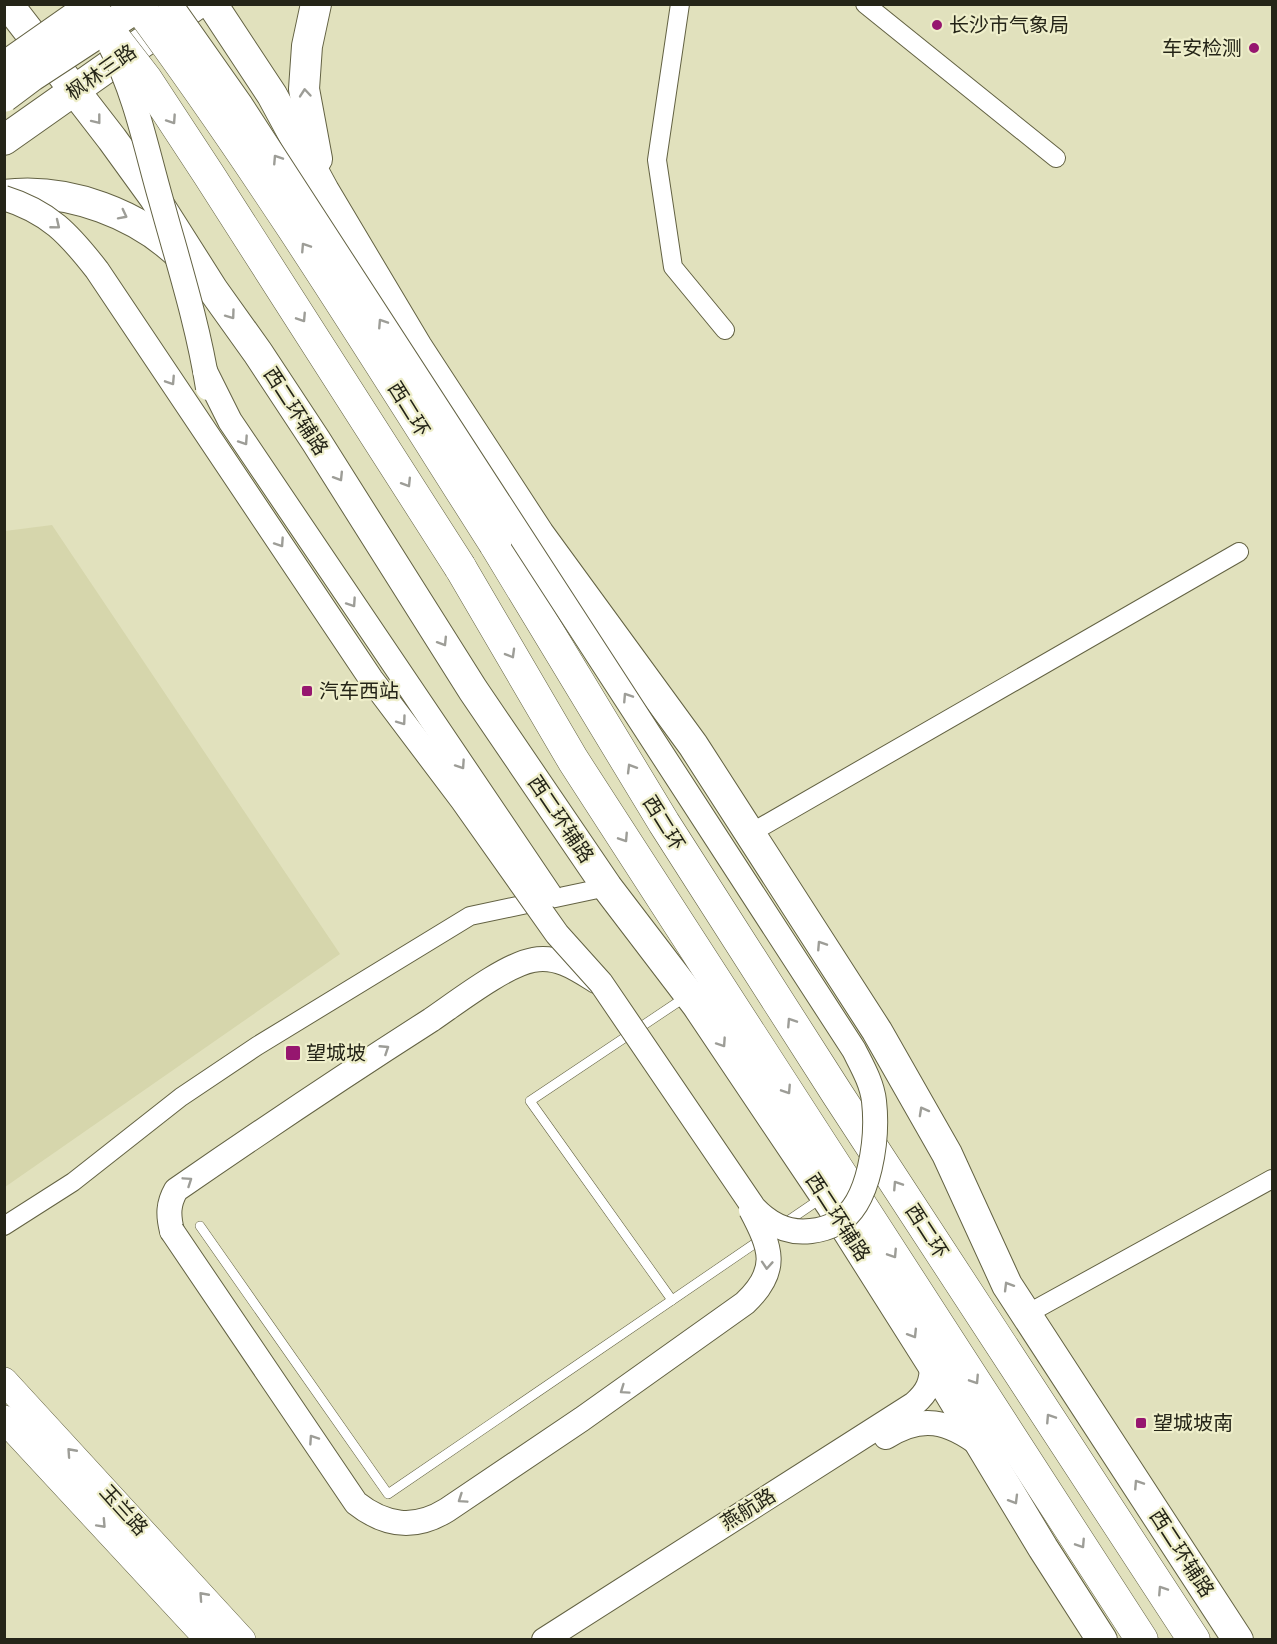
<svg xmlns="http://www.w3.org/2000/svg" width="1277" height="1644" font-family="Barlow,'Noto Sans SC',sans-serif">
<style>
.built{fill:#d6d6ac}
.lines{fill:none;stroke-linecap:round;stroke-linejoin:round}
.service-casing{stroke:#636243;stroke-width:10}
.minor-casing{stroke:#636243;stroke-width:20}
.tertiary-casing{stroke:#636243;stroke-width:26}
.secondary-casing{stroke:#636243;stroke-width:28}
.primary-casing{stroke:#636243;stroke-width:32}
.trunk-casing{stroke:#636243;stroke-width:33}
.service{stroke:#fff;stroke-width:9}
.minor{stroke:#fff;stroke-width:18}
.tertiary{stroke:#fff;stroke-width:24}
.secondary{stroke:#fff;stroke-width:27}
.primary{stroke:#fff;stroke-width:30}
.trunk{stroke:#fff;stroke-width:32}
.tertiary-bridge-casing{stroke:#636243;stroke-width:26;stroke-linecap:butt}
.primary-bridge-casing{stroke:#636243;stroke-width:32;stroke-linecap:butt}
.trunk-bridge-casing{stroke:#636243;stroke-width:33;stroke-linecap:butt}
.tertiary-bridge{stroke:#fff;stroke-width:24}
.primary-bridge{stroke:#fff;stroke-width:30}
.trunk-bridge{stroke:#fff;stroke-width:32}
.oneway{stroke:#9d9d97}
.poi-dot{fill:#96166f;stroke:#eeeeca;stroke-width:2}
.labels{text-anchor:middle;stroke-width:4.5;stroke-linejoin:round;paint-order:stroke}
.poi-label{font-size:20px;fill:#252518;stroke:#eeeeca;text-anchor:start}
.street-label{font-size:20px;fill:#252518;stroke:#eeeeca}
</style>
<rect width="100%" height="100%" fill="#e1e1bd"/>
<path class="built" d="M 52,525 L 340,954 L 5,1187 L 5,531 Z"/>
<g class="lines">
<g class="service-casing">
<g id="service">
<path d="M 782,1225 L 823,1197"/>
<path d="M 200,1226 L 388,1494 L 763,1238"/>
<path d="M 672,1300 L 530,1101 L 687,996"/>
</g>
</g>
<g class="minor-casing">
<g id="minor">
<path d="M 680,4 L 657,160 L 673,267 L 725,330"/>
<path d="M 865,4 L 1056,158"/>
<path d="M 749,834 L 1239,552"/>
<path d="M 4,1226 L 73,1182 L 181,1097 L 257,1046 L 470,916 L 607,887"/>
<path d="M 1027,1314 L 1272,1179"/>
</g>
</g>
<g class="tertiary-casing">
<g id="tertiary">
<path d="M 172,1231 C 168,1215 168,1204 176,1190 C 260,1132 345,1075 431,1020 C 456,1003 505,965 533,960 C 557,955 577,969 596,981"/>
<path d="M 886,1437 C 922,1414 948,1421 980,1445"/>
<path d="M 544,1640 L 914,1404 C 928,1392 932,1382 932,1364"/>
</g>
</g>
<g class="secondary-casing">
<g id="secondary">
<path d="M 4,1381 L 242,1640"/>
<path d="M 4,1419 L 209,1640"/>
</g>
</g>
<g class="primary-casing">
<g id="primary">
<path d="M 212,4 L 272,95 L 324,191 L 417,347 L 539,534 L 693,745 L 877,1031 L 947,1154 L 1007,1285 L 1238,1640"/>
<path d="M 316,4 L 307,46 L 304,89 L 317,159"/>
<path d="M 10,7 L 112,139 L 154,197 L 213,290 L 258,353 L 316,441 L 473,690 L 607,887 L 697,1005 L 832,1206 L 937,1372 L 1043,1548 L 1102,1640"/>
<path d="M 4,140 L 197,4"/>
<path d="M 4,195 C 68,187 140,214 185,260"/>
</g>
</g>
<g class="trunk-casing">
<g id="trunk">
<path d="M 495,544 L 664,823 L 838,1095 L 1194,1640"/>
<path d="M 460,567 L 573,760 L 1142,1640"/>
</g>
</g>
<use href="#service" class="service"/>
<use href="#minor" class="minor"/>
<use href="#tertiary" class="tertiary"/>
<use href="#secondary" class="secondary"/>
<use href="#primary" class="primary"/>
<use href="#trunk" class="trunk"/>
<g class="tertiary-bridge-casing">
<g id="tertiary-bridge">
<path d="M 111,47 C 136,95 146,148 161,200 C 178,262 198,324 208,388"/>
<path d="M 4,198 C 49,212 69,234 97,270 L 371,679 L 463,801 L 557,934 L 601,983 L 754,1208 C 769,1224 788,1234 811,1231 C 820,1230 828,1228 837,1223 C 871,1204 878,1136 874,1101 C 872,1083 862,1066 854,1050 L 241,105 L 170,4"/>
<path d="M 205,371 L 230,421 L 550,895"/>
<path d="M 172,1231 L 356,1503 C 385,1526 415,1530 447,1510 L 582,1419 L 745,1303 C 780,1270 771,1248 751,1210"/>
</g>
</g>
<g class="primary-bridge-casing">
<g id="primary-bridge">
<path d="M 4,67 L 94,4"/>
<path d="M 4,97 L 32,76 L 142,4"/>
</g>
</g>
<g class="trunk-bridge-casing">
<g id="trunk-bridge">
<path d="M 88,4 L 146,79 L 209,175 L 460,567"/>
<path d="M 137,4 C 266,178 379,362 495,544"/>
</g>
</g>
<use href="#tertiary-bridge" class="tertiary-bridge"/>
<use href="#primary-bridge" class="primary-bridge"/>
<use href="#trunk-bridge" class="trunk-bridge"/>
</g>
<defs><path id="oneway-chevron" d="M-2-3.5L2.5 0L-2 3.5" fill="none" stroke-width="1.6" stroke-linecap="round" stroke-linejoin="round" transform="scale(1.5)"/></defs>
<g class="oneway">
<use href="#oneway-chevron" transform="translate(305 93) rotate(-95)"/>
<use href="#oneway-chevron" transform="translate(97 120) rotate(52)"/>
<use href="#oneway-chevron" transform="translate(172 120) rotate(56)"/>
<use href="#oneway-chevron" transform="translate(277 159) rotate(-123)"/>
<use href="#oneway-chevron" transform="translate(123 215) rotate(27)"/>
<use href="#oneway-chevron" transform="translate(56 225) rotate(39)"/>
<use href="#oneway-chevron" transform="translate(305 247) rotate(-123)"/>
<use href="#oneway-chevron" transform="translate(231 315) rotate(54)"/>
<use href="#oneway-chevron" transform="translate(302 318) rotate(57)"/>
<use href="#oneway-chevron" transform="translate(382 323) rotate(-123)"/>
<use href="#oneway-chevron" transform="translate(171 381) rotate(57)"/>
<use href="#oneway-chevron" transform="translate(244 441) rotate(56)"/>
<use href="#oneway-chevron" transform="translate(339 477) rotate(58)"/>
<use href="#oneway-chevron" transform="translate(407 483) rotate(58)"/>
<use href="#oneway-chevron" transform="translate(280 543) rotate(56)"/>
<use href="#oneway-chevron" transform="translate(352 603) rotate(56)"/>
<use href="#oneway-chevron" transform="translate(443 642) rotate(58)"/>
<use href="#oneway-chevron" transform="translate(511 654) rotate(60)"/>
<use href="#oneway-chevron" transform="translate(627 697) rotate(-123)"/>
<use href="#oneway-chevron" transform="translate(402 721) rotate(54)"/>
<use href="#oneway-chevron" transform="translate(461 765) rotate(56)"/>
<use href="#oneway-chevron" transform="translate(631 768) rotate(-121)"/>
<use href="#oneway-chevron" transform="translate(624 838) rotate(57)"/>
<use href="#oneway-chevron" transform="translate(821 945) rotate(-123)"/>
<use href="#oneway-chevron" transform="translate(791 1022) rotate(-123)"/>
<use href="#oneway-chevron" transform="translate(722 1043) rotate(56)"/>
<use href="#oneway-chevron" transform="translate(385 1049) rotate(-33)"/>
<use href="#oneway-chevron" transform="translate(787 1090) rotate(57)"/>
<use href="#oneway-chevron" transform="translate(923 1111) rotate(-119)"/>
<use href="#oneway-chevron" transform="translate(188 1181) rotate(-34)"/>
<use href="#oneway-chevron" transform="translate(897 1185) rotate(-123)"/>
<use href="#oneway-chevron" transform="translate(893 1254) rotate(57)"/>
<use href="#oneway-chevron" transform="translate(767 1265) rotate(94)"/>
<use href="#oneway-chevron" transform="translate(1008 1286) rotate(-121)"/>
<use href="#oneway-chevron" transform="translate(913 1334) rotate(58)"/>
<use href="#oneway-chevron" transform="translate(975 1380) rotate(57)"/>
<use href="#oneway-chevron" transform="translate(624 1390) rotate(145)"/>
<use href="#oneway-chevron" transform="translate(1050 1418) rotate(-123)"/>
<use href="#oneway-chevron" transform="translate(313 1439) rotate(-124)"/>
<use href="#oneway-chevron" transform="translate(71 1452) rotate(-132)"/>
<use href="#oneway-chevron" transform="translate(1138 1484) rotate(-123)"/>
<use href="#oneway-chevron" transform="translate(462 1499) rotate(146)"/>
<use href="#oneway-chevron" transform="translate(1014 1500) rotate(59)"/>
<use href="#oneway-chevron" transform="translate(102 1524) rotate(47)"/>
<use href="#oneway-chevron" transform="translate(1081 1544) rotate(57)"/>
<use href="#oneway-chevron" transform="translate(1162 1590) rotate(-123)"/>
<use href="#oneway-chevron" transform="translate(203 1596) rotate(-132)"/>
</g>
<g class="poi-dot">
<circle cx="937" cy="25" r="6"/>
<circle cx="1254" cy="48" r="6"/>
<rect x="301" y="685" width="12" height="12" rx="3"/>
<rect x="285" y="1045" width="16" height="16" rx="3"/>
<rect x="1135" y="1417" width="12" height="12" rx="3"/>
</g>
<g class="labels">
<g class="poi-label">
<text x="949" y="32">长沙市气象局</text>
<text x="1242" y="55" text-anchor="end">车安检测</text>
<text x="319" y="698">汽车西站</text>
<text x="306" y="1060">望城坡</text>
<text x="1153" y="1430">望城坡南</text>
</g>
<g class="street-label">
<text transform="translate(101 72) rotate(-35)" y="7">枫林三路</text>
<text transform="translate(409 409) rotate(58)" y="7">西二环</text>
<text transform="translate(296 411) rotate(57)" y="7">西二环辅路</text>
<text transform="translate(561 819) rotate(56)" y="7">西二环辅路</text>
<text transform="translate(664 823) rotate(58)" y="7">西二环</text>
<text transform="translate(838 1217) rotate(57)" y="7">西二环辅路</text>
<text transform="translate(927 1231) rotate(57)" y="7">西二环</text>
<text transform="translate(748 1509) rotate(-32)" y="7">燕航路</text>
<text transform="translate(124 1510) rotate(48)" y="7">玉兰路</text>
<text transform="translate(1182 1553) rotate(57)" y="7">西二环辅路</text>
</g>
</g>
<rect width="1277" height="1644" fill="none" stroke="#252518" stroke-width="12"/>
</svg>
